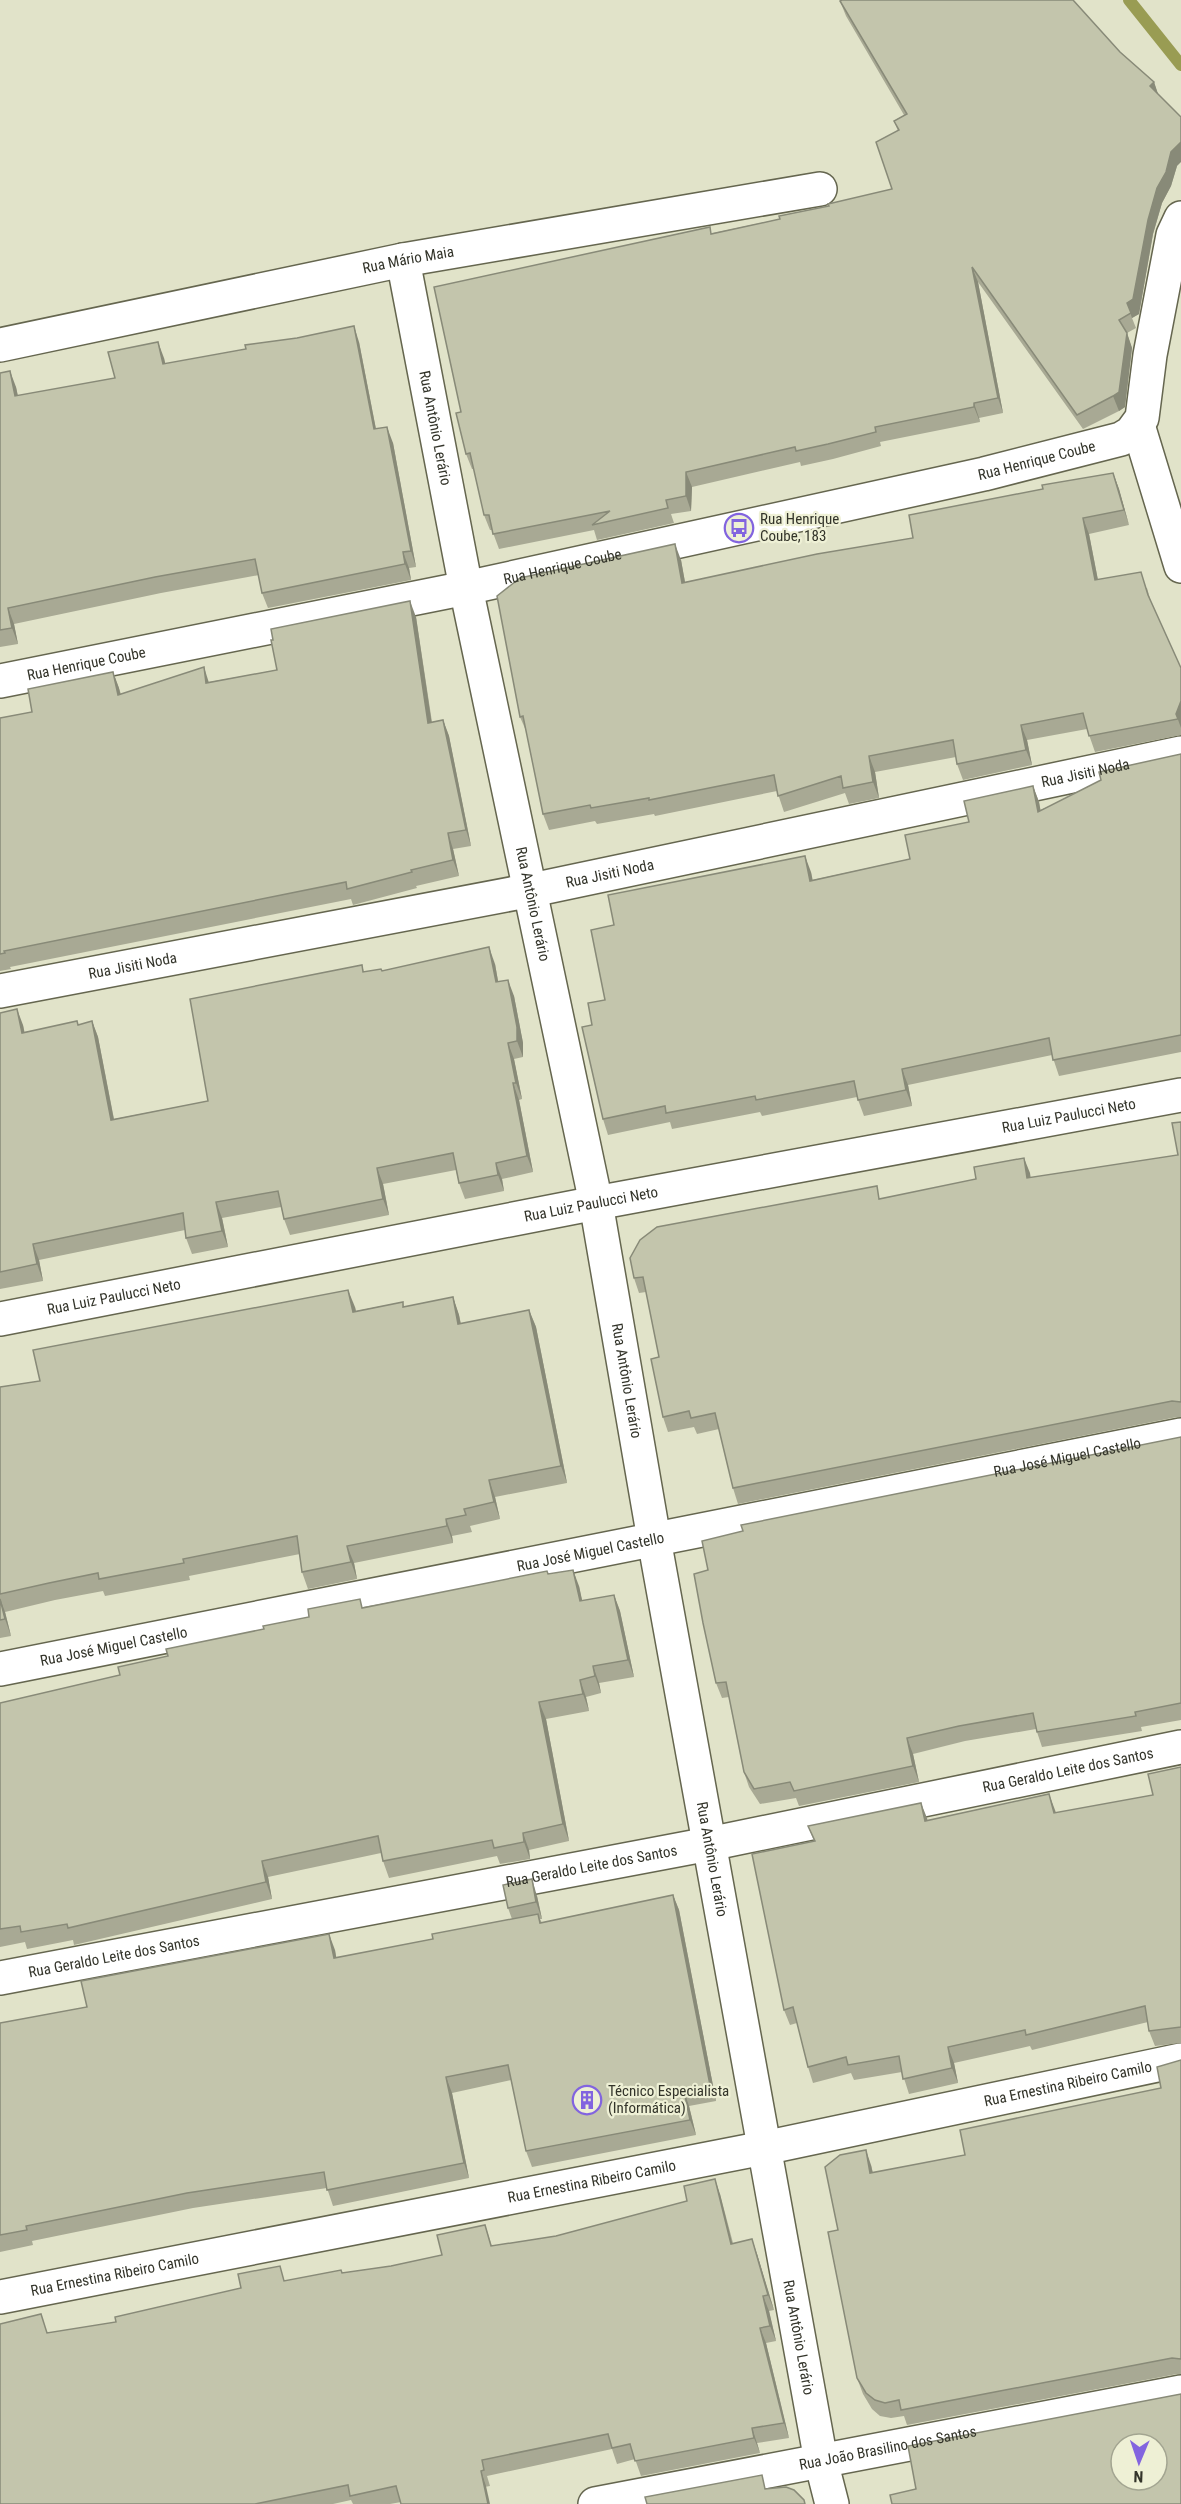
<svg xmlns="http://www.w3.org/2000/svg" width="1181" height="2504" font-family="'Roboto Condensed',sans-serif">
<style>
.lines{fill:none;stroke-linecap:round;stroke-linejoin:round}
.stream{stroke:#999c53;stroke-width:12}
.street-casing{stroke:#65664f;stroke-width:36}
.street{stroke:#fff;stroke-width:33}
.wall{fill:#a8a994}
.shaded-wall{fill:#888a78}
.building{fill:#c3c5ac;stroke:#888a78;stroke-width:1.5;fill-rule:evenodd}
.labels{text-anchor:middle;stroke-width:4.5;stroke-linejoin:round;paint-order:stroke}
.street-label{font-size:15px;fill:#33342a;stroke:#eef0d5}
.poi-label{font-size:15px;fill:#33342a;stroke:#eef0d5;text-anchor:start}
</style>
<rect width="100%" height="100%" fill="#e1e3c9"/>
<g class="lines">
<path class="stream" d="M 1129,0 L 1181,65"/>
<g class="street-casing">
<g id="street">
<path id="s1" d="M 403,260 L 466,588 L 596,1203 L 654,1539 L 821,2461 L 832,2504"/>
<path id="s2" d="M 0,345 L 403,260 L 820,189"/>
<path d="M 1138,425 L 1181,566"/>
<path id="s3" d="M 0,681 L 466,588 L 984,474 L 1121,439 L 1131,433 L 1142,418 L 1150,355 L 1173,235 L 1181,218"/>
<path id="s4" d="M 0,991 L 532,890 L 1181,753"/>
<path id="s5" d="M 0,1319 L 596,1203 L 1181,1095"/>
<path id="s6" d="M 0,1669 L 1181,1435"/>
<path id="s7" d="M 0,1978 L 709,1844 L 1181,1747"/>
<path id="s8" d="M 0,2297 L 764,2148 L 1181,2060"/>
<path id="s9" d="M 595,2504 L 1181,2392"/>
</g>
</g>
<use href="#street" class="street"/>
</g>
<g class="wall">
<path d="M 840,1 L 1120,52 L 1154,82 L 1158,94 L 1177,166 L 1171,186 L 1162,203 L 1153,234 L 1139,314 L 1132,318 L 1136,328 L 1127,333 L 1132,348 L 1125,407 L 1119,411 L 1083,429 L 978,282 L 1003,413 L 979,418 L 980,422 L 880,442 L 881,446 L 833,459 L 801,466 L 800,462 L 692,487 L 691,511 L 671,514 L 674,523 L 597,540 L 594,530 L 499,549 L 492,530 L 490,530 L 484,515 L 474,469 L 472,469 L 466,454 L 461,412 L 713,233 L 780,219 L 892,189 L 898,131 L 894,121 L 904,115 L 846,16 Z"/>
<path d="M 359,342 L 376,429 L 393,443 L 416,567 L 409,568 L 411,580 L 268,608 L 262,593 L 259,575 L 161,593 L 14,624 L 18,644 L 0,647 L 0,373 L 16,387 L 18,396 L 115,378 L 164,358 L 165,364 Z"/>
<path d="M 1113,473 L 1119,489 L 1129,525 L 1089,534 L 1098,580 L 1147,588 L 1151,602 L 1181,668 L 1181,735 L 1095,752 L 1087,729 L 1027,740 L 1032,765 L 963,780 L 957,764 L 956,757 L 875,772 L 879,798 L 849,804 L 845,793 L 784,812 L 777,791 L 655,816 L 654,814 L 597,824 L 595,821 L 549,830 L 543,814 L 527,733 L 520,717 L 681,560 L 685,582 L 913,538 L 1043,489 Z"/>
<path d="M 416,617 L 432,722 L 443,720 L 449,736 L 471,846 L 453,849 L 459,876 L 416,886 L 417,888 L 353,905 L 351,899 L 10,967 L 11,969 L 0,971 L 0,718 L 32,712 L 113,672 L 121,694 L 209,682 L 277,670 Z"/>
<path d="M 1181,754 L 1181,1052 L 1059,1076 L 1052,1055 L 908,1085 L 912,1106 L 864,1116 L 857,1097 L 762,1116 L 760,1112 L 672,1129 L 670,1122 L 608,1135 L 603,1119 L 592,1025 L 605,1000 L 614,925 L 811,872 L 812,880 L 910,859 L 969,822 L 1033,786 L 1039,802 L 1040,810 Z"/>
<path d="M 495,964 L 498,981 L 514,996 L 523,1043 L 523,1057 L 514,1059 L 522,1099 L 519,1100 L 533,1172 L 502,1179 L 504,1191 L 465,1199 L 459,1183 L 456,1170 L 383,1184 L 389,1215 L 290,1235 L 284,1219 L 281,1207 L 222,1218 L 228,1247 L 192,1254 L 186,1238 L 185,1230 L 39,1260 L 43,1281 L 0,1289 L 0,1013 L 23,1025 L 24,1032 L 78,1025 L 92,1021 L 98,1037 L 114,1119 L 208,1101 L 362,965 L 364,972 Z"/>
<path d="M 1181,1122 L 1181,1417 L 1177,1417 L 738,1504 L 733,1488 L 719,1429 L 697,1434 L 694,1427 L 668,1432 L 663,1417 L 659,1357 L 646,1292 L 639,1293 L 634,1278 L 882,1199 L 1030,1173 L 1030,1178 L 1178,1155 Z"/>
<path d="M 453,1297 L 459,1315 L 461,1324 L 529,1310 L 536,1327 L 567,1483 L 495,1497 L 500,1519 L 470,1526 L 472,1532 L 452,1536 L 453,1543 L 354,1563 L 357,1579 L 308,1589 L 302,1572 L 300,1554 L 189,1576 L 190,1580 L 105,1596 L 103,1591 L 55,1600 L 5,1612 L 11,1636 L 0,1638 L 0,1387 L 40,1381 L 355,1307 L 356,1311 L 403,1302 L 404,1307 Z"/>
<path d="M 1181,1437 L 1181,1720 L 1141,1727 L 1142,1731 L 1042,1747 L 1036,1729 L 965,1741 L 913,1754 L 919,1782 L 799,1806 L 796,1798 L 760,1804 L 749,1787 L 744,1772 L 729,1697 L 722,1698 L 716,1683 Z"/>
<path d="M 548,1574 L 579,1586 L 582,1601 L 614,1595 L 620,1611 L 634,1677 L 599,1683 L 601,1693 L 586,1697 L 589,1711 L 546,1719 L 569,1841 L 529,1850 L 530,1859 L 500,1864 L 497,1856 L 389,1878 L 383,1861 L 381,1853 L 268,1877 L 272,1899 L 74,1945 L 73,1940 L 27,1949 L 25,1942 L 0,1947 L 0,1703 L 120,1675 L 168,1656 L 264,1629 L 363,1607 Z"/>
<path d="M 1181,1767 L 1181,2043 L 1155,2046 L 1149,2031 L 1148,2022 L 1032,2050 L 1030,2046 L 954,2063 L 958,2083 L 909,2094 L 902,2072 L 854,2080 L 851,2073 L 813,2083 L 808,2067 L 797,2023 L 790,2025 L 784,2010 L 814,1841 L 808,1826 L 928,1820 L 1055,1810 L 1056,1813 L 1153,1795 Z"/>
<path d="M 673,1895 L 679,1910 L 716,2101 L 689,2106 L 696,2135 L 532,2167 L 526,2151 L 511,2080 L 452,2093 L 469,2178 L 333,2206 L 327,2188 L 193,2208 L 32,2241 L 33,2245 L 0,2252 L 0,2023 L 87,2007 L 335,1950 L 336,1958 L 433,1939 L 512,1919 L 508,1908 L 537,1896 L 542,1919 L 540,1919 L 542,1923 Z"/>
<path d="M 1181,2060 L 1181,2374 L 1177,2374 L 907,2425 L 904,2416 L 891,2418 L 880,2416 L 872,2409 L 863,2394 L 857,2378 L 838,2230 L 871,2165 L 873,2173 L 965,2155 L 1161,2088 Z"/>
<path d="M 720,2194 L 733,2243 L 757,2254 L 774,2310 L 769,2311 L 776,2341 L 766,2343 L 789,2438 L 757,2443 L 760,2453 L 641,2476 L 635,2459 L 617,2464 L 612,2449 L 487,2476 L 490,2486 L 390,2504 L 353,2504 L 351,2500 L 333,2504 L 0,2504 L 48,2333 L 116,2322 L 285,2281 L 391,2266 L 442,2255 L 485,2225 L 492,2246 L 556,2236 Z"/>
</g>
<g class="shaded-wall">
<path d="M 1154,82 L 1159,97 L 1150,86 Z"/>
<path d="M 1181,142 L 1181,162 L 1177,166 L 1171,186 L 1162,203 L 1153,234 L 1139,314 L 1132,318 L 1127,303 L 1148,220 L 1157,188 L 1171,152 Z"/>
<path d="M 972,267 L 978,282 L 1003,413 L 998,398 Z"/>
<path d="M 354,326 L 359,342 L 379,445 L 374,429 Z"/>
<path d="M 1127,333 L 1132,348 L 1125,407 L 1119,411 L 1113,396 Z"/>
<path d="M 158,342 L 164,358 L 169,380 L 163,364 Z"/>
<path d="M 10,371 L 16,387 L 21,412 L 15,396 Z"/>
<path d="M 974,403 L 979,418 L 980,422 L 974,407 Z"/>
<path d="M 387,427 L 393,443 L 416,567 L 411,551 Z"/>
<path d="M 686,472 L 692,487 L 691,511 L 686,496 Z"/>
<path d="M 1113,473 L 1119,489 L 1129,525 L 1124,510 Z"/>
<path d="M 1083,518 L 1089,534 L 1101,596 L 1095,580 Z"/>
<path d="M 675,544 L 681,560 L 688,599 L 682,583 Z"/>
<path d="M 403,552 L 409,568 L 411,580 L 405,564 Z"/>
<path d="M 410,601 L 416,617 L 434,739 L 428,723 Z"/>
<path d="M 8,608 L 14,624 L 18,644 L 12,628 Z"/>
<path d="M 204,667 L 209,683 L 206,683 Z"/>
<path d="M 113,672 L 119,688 L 124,711 L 118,695 Z"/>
<path d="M 1181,701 L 1181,728 L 1176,714 Z"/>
<path d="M 443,720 L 449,736 L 471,846 L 466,830 Z"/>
<path d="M 1021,725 L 1027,740 L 1032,765 L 1026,750 Z"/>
<path d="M 869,756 L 875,772 L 879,798 L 873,782 Z"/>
<path d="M 1033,786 L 1039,802 L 1044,828 L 1038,812 Z"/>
<path d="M 448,833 L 453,849 L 459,876 L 453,860 Z"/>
<path d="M 805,856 L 811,872 L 816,896 L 810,881 Z"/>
<path d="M 489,947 L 495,964 L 501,998 L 496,982 Z"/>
<path d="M 508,980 L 514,996 L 523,1043 L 523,1057 L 517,1041 Z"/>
<path d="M 17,1009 L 23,1025 L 28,1049 L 22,1033 Z"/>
<path d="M 92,1021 L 98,1037 L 117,1136 L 111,1120 Z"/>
<path d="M 508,1043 L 514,1059 L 522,1099 L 516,1083 Z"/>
<path d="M 902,1069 L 908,1085 L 912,1106 L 906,1090 Z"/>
<path d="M 513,1083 L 519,1100 L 533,1172 L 527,1156 Z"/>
<path d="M 1024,1158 L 1030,1173 L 1033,1194 L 1027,1178 Z"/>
<path d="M 496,1163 L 502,1179 L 504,1191 L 498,1175 Z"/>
<path d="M 377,1168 L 383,1184 L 389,1215 L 383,1199 Z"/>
<path d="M 216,1202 L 222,1218 L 228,1247 L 222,1231 Z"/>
<path d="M 33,1244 L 39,1260 L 43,1281 L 37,1264 Z"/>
<path d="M 348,1290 L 355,1307 L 359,1329 L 353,1312 Z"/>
<path d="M 453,1297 L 459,1315 L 464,1342 L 458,1324 Z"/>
<path d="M 529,1310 L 536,1327 L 567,1483 L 561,1466 Z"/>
<path d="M 489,1480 L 495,1497 L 500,1519 L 494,1502 Z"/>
<path d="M 446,1519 L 452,1536 L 453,1543 L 447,1526 Z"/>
<path d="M 347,1546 L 354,1563 L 357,1579 L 351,1562 Z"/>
<path d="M 573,1570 L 579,1586 L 586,1618 L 580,1601 Z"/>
<path d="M 614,1595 L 620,1611 L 634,1677 L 628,1660 Z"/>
<path d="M 0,1598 L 5,1612 L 11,1636 L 5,1619 Z"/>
<path d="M 593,1666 L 599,1683 L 601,1693 L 595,1676 Z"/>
<path d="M 580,1680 L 586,1697 L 589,1711 L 583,1694 Z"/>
<path d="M 539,1702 L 546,1719 L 569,1841 L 563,1824 Z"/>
<path d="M 907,1738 L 913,1754 L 919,1782 L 913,1766 Z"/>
<path d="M 1049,1794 L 1055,1810 L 1059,1829 L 1054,1813 Z"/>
<path d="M 921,1803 L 927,1818 L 931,1836 L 925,1821 Z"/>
<path d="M 523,1833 L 529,1850 L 530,1859 L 524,1842 Z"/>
<path d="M 262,1861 L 268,1877 L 272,1899 L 266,1882 Z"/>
<path d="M 532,1879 L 537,1896 L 542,1919 L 536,1902 Z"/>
<path d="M 673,1895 L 679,1910 L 716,2101 L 710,2085 Z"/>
<path d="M 329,1934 L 335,1950 L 339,1974 L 334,1958 Z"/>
<path d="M 948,2047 L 954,2063 L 958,2083 L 952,2068 Z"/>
<path d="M 446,2077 L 452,2093 L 469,2178 L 464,2163 Z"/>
<path d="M 684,2091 L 689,2106 L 696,2135 L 690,2120 Z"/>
<path d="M 866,2150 L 871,2165 L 876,2189 L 870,2173 Z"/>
<path d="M 715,2179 L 720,2194 L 736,2259 L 731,2244 Z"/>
<path d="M 752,2239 L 757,2254 L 774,2310 L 768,2295 Z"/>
<path d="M 763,2296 L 769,2311 L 776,2341 L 770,2326 Z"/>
<path d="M 760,2328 L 766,2343 L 789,2438 L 784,2423 Z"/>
<path d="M 752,2428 L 757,2443 L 760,2453 L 754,2438 Z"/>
<path d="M 481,2471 L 486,2486 L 490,2504 L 488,2504 Z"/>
</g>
<g class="building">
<path d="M 842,0 L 1073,0 L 1120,52 L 1154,82 L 1150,86 L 1181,117 L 1181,142 L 1171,152 L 1166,172 L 1157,188 L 1148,220 L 1133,299 L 1127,303 L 1131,313 L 1119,320 L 1127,333 L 1119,392 L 1113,396 L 1077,415 L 972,267 L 998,398 L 974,403 L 974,407 L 875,427 L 876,432 L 828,444 L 796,451 L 795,447 L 686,472 L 686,496 L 666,500 L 668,508 L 592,525 L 610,511 L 493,534 L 489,515 L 484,515 L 470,453 L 466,454 L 456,413 L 461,412 L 434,287 L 710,227 L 711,234 L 780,219 L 779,216 L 829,206 L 828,204 L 892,189 L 876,142 L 899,130 L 894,121 L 907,114 L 840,1 Z"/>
<path d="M 354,326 L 374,429 L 387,427 L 411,551 L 403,552 L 405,564 L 262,593 L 255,559 L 155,577 L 8,608 L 12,628 L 0,630 L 0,373 L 10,371 L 15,396 L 115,378 L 108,352 L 158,342 L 163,364 L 246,349 L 245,345 L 297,338 Z"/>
<path d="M 1113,473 L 1124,510 L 1083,518 L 1095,580 L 1141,572 L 1148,595 L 1181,668 L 1181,701 L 1176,714 L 1178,719 L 1089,736 L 1083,713 L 1021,725 L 1026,750 L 957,764 L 953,740 L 869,756 L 873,782 L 843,788 L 841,776 L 778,796 L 774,775 L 649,800 L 649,798 L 591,808 L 590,805 L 543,814 L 523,716 L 520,717 L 497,596 L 520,578 L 675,544 L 682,583 L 817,554 L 913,538 L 909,515 L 1043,489 L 1042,485 Z"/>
<path d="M 410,601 L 428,723 L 443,720 L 466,830 L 448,833 L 453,860 L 411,870 L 412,872 L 347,889 L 346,882 L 4,951 L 5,953 L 0,954 L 0,718 L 32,712 L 28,689 L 113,672 L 118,695 L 204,667 L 206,683 L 277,670 L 271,640 L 273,640 L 271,629 Z"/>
<path d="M 1181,754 L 1181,1035 L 1053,1060 L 1049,1038 L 902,1069 L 906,1090 L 858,1100 L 854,1081 L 756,1100 L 755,1096 L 666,1113 L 665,1106 L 603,1119 L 582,1027 L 592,1025 L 588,1003 L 605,1000 L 591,930 L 614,925 L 608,895 L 805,856 L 810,881 L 910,859 L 905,835 L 969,822 L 964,801 L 1033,786 L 1038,812 L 1101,780 L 1099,772 Z"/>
<path d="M 489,947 L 496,982 L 508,980 L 517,1027 L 517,1041 L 508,1043 L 516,1083 L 513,1083 L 527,1156 L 496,1163 L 498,1175 L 459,1183 L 453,1153 L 377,1168 L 383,1199 L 284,1219 L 278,1191 L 216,1202 L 222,1231 L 186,1238 L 183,1213 L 33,1244 L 37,1264 L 0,1272 L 0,1013 L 17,1009 L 22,1033 L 77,1021 L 78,1025 L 92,1021 L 111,1120 L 208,1101 L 190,999 L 362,965 L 363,972 L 381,969 L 382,971 Z"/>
<path d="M 1181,1122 L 1181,1402 L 1172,1401 L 733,1488 L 715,1413 L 691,1418 L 689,1411 L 663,1417 L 651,1359 L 659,1357 L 643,1277 L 634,1278 L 630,1258 L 640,1240 L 657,1227 L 877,1186 L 879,1199 L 976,1179 L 974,1167 L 1024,1158 L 1027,1178 L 1178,1155 L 1172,1123 Z"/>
<path d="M 348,1290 L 353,1312 L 403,1302 L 403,1307 L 453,1297 L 458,1324 L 529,1310 L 561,1466 L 489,1480 L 494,1502 L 464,1509 L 466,1515 L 446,1519 L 447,1526 L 347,1546 L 351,1562 L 302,1572 L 297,1536 L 183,1559 L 184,1563 L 99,1579 L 98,1573 L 49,1583 L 0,1594 L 0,1387 L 40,1381 L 33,1350 Z"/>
<path d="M 1181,1437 L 1181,1703 L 1135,1712 L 1136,1716 L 1037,1732 L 1033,1713 L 959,1726 L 907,1738 L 913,1766 L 794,1791 L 790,1782 L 754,1789 L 744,1772 L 726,1682 L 716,1683 L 703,1623 L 694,1574 L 708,1570 L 702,1541 L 743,1531 L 741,1525 Z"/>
<path d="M 573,1570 L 580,1601 L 614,1595 L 628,1660 L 593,1666 L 595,1676 L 580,1680 L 583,1694 L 539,1702 L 563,1824 L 523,1833 L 524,1842 L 494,1848 L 492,1840 L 383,1861 L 378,1836 L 262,1861 L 266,1882 L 68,1928 L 67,1924 L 21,1932 L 20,1926 L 0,1929 L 0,1703 L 120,1675 L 118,1667 L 168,1656 L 166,1649 L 264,1629 L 263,1626 L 309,1617 L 308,1609 L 360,1599 L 362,1608 L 547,1571 L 548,1574 Z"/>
<path d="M 0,1599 L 5,1619 L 0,1620 Z"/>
<path d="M 1181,1767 L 1181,2027 L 1149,2031 L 1145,2006 L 1026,2035 L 1025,2030 L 948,2047 L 952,2068 L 903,2079 L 899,2056 L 848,2065 L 846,2057 L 808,2067 L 793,2007 L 784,2010 L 752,1854 L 815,1841 L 808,1826 L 921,1803 L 925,1821 L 1049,1794 L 1054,1813 L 1153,1795 L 1148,1774 Z"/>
<path d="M 532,1879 L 536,1902 L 508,1908 L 503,1885 Z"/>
<path d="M 673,1895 L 710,2085 L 684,2091 L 690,2120 L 526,2151 L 508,2065 L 446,2077 L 464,2163 L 327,2190 L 324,2172 L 187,2193 L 26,2226 L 27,2230 L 0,2235 L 0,2023 L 87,2007 L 81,1981 L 329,1934 L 334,1958 L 433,1939 L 432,1934 L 538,1914 L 540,1923 Z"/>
<path d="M 1181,2060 L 1181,2359 L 1172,2358 L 901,2410 L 899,2400 L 885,2403 L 875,2400 L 866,2393 L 857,2378 L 828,2232 L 838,2230 L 825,2167 L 840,2155 L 866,2150 L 870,2173 L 965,2155 L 960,2130 L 1161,2088 L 1157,2067 Z"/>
<path d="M 715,2179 L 731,2244 L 752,2239 L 768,2295 L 763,2296 L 770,2326 L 760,2328 L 784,2423 L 752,2428 L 754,2438 L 635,2461 L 630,2444 L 612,2448 L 608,2434 L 482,2460 L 484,2470 L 481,2471 L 488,2504 L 401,2504 L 396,2486 L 350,2496 L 348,2485 L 255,2504 L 0,2504 L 0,2324 L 41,2314 L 47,2333 L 116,2322 L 115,2317 L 241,2288 L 238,2274 L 280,2266 L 284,2281 L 341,2270 L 342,2273 L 391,2266 L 442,2255 L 437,2235 L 485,2225 L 491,2246 L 556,2236 L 687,2201 L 684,2186 Z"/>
<path d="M 1181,2394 L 1181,2504 L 892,2504 L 890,2495 L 916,2489 L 908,2446 ZM 1121,2444 L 1157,2444 L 1157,2480 L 1121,2480 Z"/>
<path d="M 762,2475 L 765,2489 L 786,2487 L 794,2490 L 804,2500 L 805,2504 L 647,2504 L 645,2497 Z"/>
</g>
<defs>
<g id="bus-ring" transform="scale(1.5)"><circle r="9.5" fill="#eef0d5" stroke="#8264df" stroke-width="1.5"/><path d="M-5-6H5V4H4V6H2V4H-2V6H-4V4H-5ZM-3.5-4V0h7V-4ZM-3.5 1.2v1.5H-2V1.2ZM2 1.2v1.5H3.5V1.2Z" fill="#8264df"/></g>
<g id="building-ring" transform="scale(1.5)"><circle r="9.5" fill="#eef0d5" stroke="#8264df" stroke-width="1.5"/><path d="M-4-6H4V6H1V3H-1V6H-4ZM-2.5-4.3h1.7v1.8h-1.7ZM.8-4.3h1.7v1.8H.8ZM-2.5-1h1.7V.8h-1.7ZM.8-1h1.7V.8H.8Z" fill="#8264df"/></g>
</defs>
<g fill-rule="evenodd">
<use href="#bus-ring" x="739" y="528"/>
<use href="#building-ring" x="587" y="2100"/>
</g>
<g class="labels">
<g class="street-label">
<text dy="5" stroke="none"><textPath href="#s2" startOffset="417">Rua Mário Maia</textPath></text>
<text dy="5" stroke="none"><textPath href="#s1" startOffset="171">Rua Antônio Lerário</textPath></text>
<text dy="5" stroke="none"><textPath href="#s3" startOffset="1060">Rua Henrique Coube</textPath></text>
<text dy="5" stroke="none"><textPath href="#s3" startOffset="574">Rua Henrique Coube</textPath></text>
<text dy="5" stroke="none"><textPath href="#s3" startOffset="88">Rua Henrique Coube</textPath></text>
<text dy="5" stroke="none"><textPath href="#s4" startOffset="1107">Rua Jisiti Noda</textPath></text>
<text dy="5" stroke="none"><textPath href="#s4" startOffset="621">Rua Jisiti Noda</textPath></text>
<text dy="5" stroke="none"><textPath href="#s1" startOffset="657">Rua Antônio Lerário</textPath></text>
<text dy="5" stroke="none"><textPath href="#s4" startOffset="135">Rua Jisiti Noda</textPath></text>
<text dy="5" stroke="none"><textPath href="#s5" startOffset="1088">Rua Luiz Paulucci Neto</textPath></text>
<text dy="5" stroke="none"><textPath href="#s5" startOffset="602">Rua Luiz Paulucci Neto</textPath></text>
<text dy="5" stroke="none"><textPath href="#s5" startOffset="116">Rua Luiz Paulucci Neto</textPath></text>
<text dy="5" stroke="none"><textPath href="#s1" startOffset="1143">Rua Antônio Lerário</textPath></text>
<text dy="5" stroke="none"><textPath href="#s6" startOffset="1088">Rua José Miguel Castello</textPath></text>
<text dy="5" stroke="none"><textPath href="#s6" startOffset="602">Rua José Miguel Castello</textPath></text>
<text dy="5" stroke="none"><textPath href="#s6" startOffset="116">Rua José Miguel Castello</textPath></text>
<text dy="5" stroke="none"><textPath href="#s7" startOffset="1088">Rua Geraldo Leite dos Santos</textPath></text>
<text dy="5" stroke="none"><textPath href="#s1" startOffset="1629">Rua Antônio Lerário</textPath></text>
<text dy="5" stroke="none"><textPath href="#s7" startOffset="602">Rua Geraldo Leite dos Santos</textPath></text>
<text dy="5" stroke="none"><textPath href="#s7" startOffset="116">Rua Geraldo Leite dos Santos</textPath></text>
<text dy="5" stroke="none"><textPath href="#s8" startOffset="1089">Rua Ernestina Ribeiro Camilo</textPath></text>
<text dy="5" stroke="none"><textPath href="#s8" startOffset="603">Rua Ernestina Ribeiro Camilo</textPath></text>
<text dy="5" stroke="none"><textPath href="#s8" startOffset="117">Rua Ernestina Ribeiro Camilo</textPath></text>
<text dy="5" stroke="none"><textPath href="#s1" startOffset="2115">Rua Antônio Lerário</textPath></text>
<text dy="5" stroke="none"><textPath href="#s9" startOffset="298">Rua João Brasilino dos Santos</textPath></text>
</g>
<g class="poi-label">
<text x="760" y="524">Rua Henrique<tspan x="760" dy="17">Coube, 183</tspan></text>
<text x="608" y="2096">Técnico Especialista<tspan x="608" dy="17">(Informática)</tspan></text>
</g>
</g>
<g transform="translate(1139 2462) rotate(182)"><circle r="28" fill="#eef0d5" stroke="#a3a591" stroke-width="1.5"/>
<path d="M0-4.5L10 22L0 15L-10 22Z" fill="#8264df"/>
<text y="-9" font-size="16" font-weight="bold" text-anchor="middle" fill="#33342a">N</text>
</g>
</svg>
